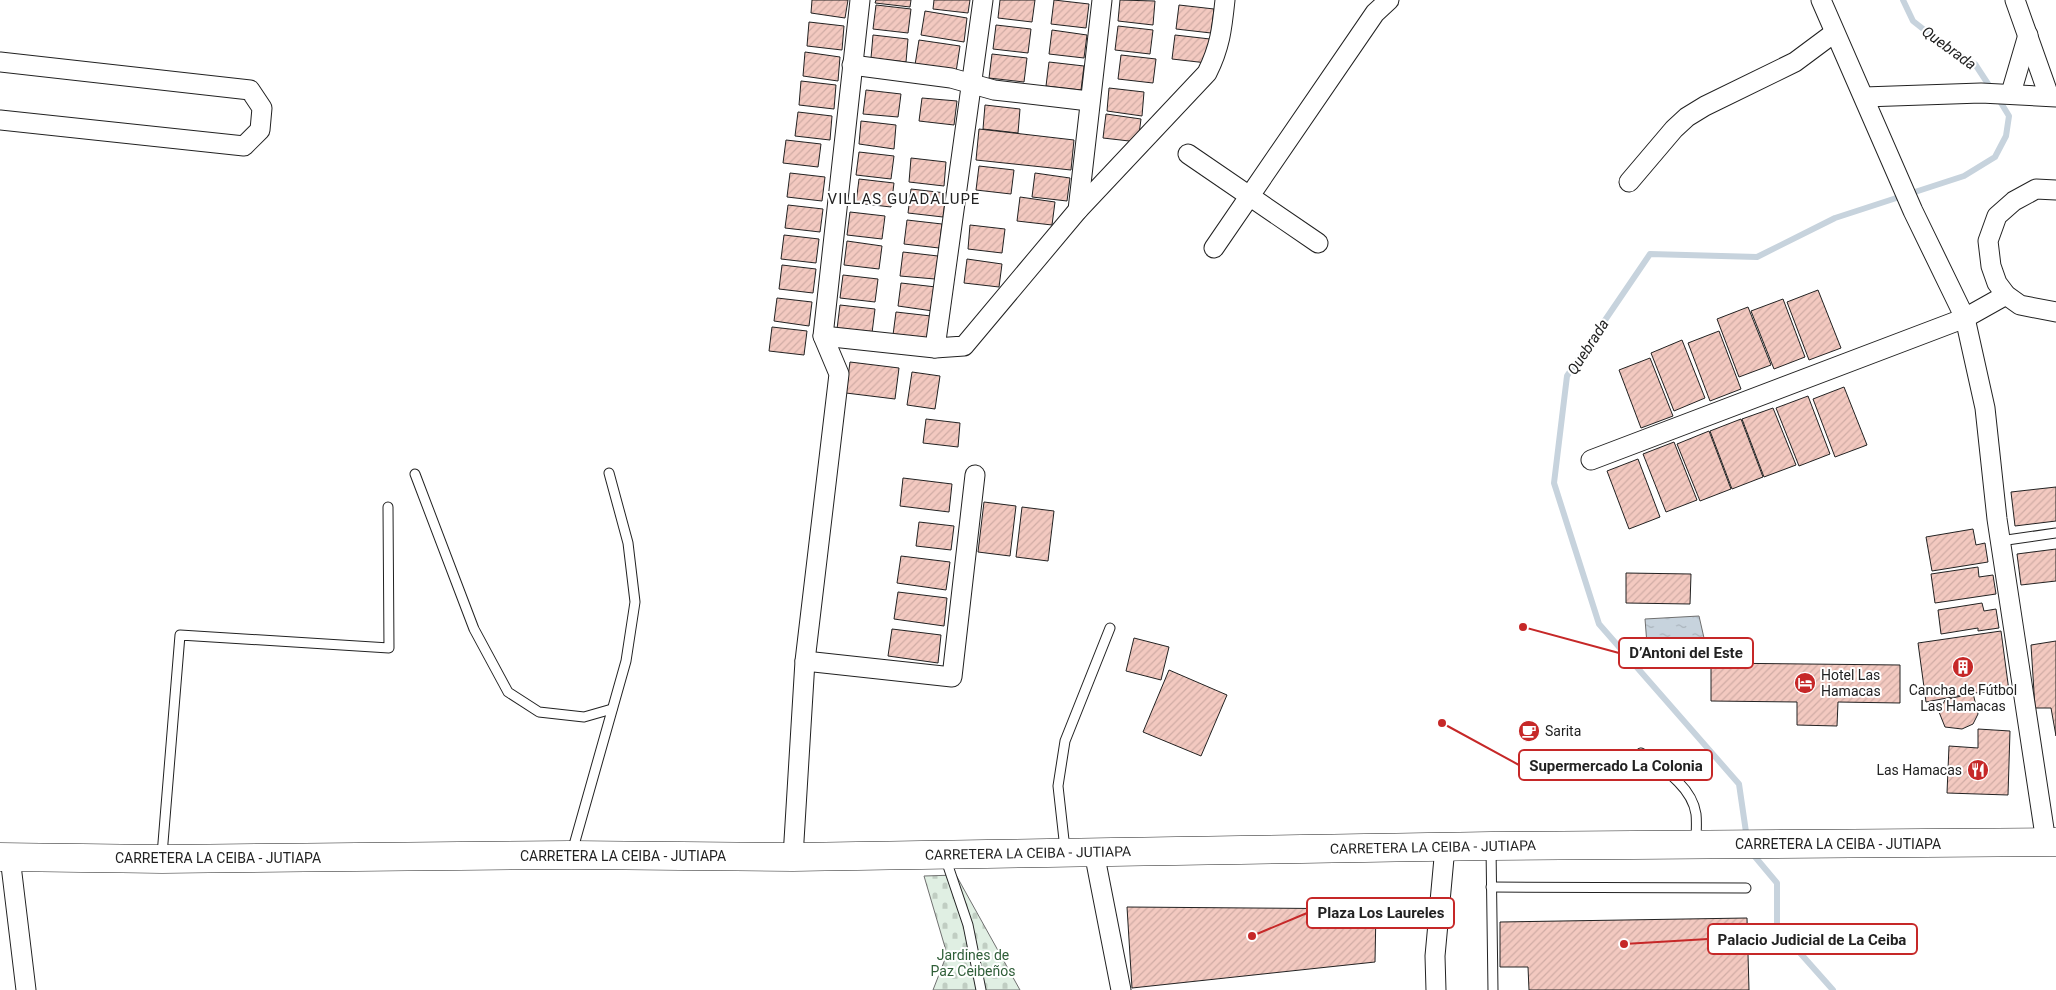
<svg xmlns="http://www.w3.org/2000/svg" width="2056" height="990" font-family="Roboto,sans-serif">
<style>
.cemetery{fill:url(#cemetery-stones);stroke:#6f6f6f}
.water{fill:url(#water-ripples);stroke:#6f6f6f}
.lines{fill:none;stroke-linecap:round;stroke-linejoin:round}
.stream{stroke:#c7d3dd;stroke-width:6}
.building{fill:url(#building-hatch);stroke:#222}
.lane-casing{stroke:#222;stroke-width:11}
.street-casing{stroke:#222;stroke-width:21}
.primary-casing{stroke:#222;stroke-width:29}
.lane{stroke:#fff;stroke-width:9}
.street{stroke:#fff;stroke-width:19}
.primary{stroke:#fff;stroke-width:28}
.labels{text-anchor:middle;stroke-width:4;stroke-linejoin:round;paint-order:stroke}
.poi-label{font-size:14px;fill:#222;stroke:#fff;text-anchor:start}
.street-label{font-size:14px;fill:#222;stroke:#fff}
.park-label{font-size:14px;fill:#2f5e38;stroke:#fff}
.water-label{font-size:15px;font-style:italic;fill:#222;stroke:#fff}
.neighbourhood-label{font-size:15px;letter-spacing:1px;fill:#222;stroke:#fff}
.leader{fill:none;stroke:#c62828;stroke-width:2}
.callout-dot{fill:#c62828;stroke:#fff;stroke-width:2}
.callout{fill:#fff;stroke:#c62828;stroke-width:2}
.callout-label{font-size:15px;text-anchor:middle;font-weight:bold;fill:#222}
</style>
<defs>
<pattern id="cemetery-stones" width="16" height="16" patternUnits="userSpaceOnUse" patternTransform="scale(1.25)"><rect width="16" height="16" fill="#e0efe3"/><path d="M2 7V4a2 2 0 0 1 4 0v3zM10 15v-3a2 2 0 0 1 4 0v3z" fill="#c0cdc2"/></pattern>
<pattern id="water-ripples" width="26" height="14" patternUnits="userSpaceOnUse" patternTransform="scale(1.25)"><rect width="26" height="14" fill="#c7d3dd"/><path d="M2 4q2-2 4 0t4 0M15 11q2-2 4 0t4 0" fill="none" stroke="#abb5bd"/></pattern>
<pattern id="building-hatch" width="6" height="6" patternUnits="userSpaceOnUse" patternTransform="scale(1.25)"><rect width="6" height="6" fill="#f3c9c0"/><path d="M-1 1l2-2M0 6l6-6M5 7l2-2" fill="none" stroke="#d0aca5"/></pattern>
</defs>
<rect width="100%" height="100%" fill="#fff"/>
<path class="cemetery" d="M 956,875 L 1020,990 L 933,990 L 947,954 L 924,876 Z"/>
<path class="water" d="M 1699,616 L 1704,638 L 1699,653 L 1648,657 L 1645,619 Z"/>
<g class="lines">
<g class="stream">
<path d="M 1903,0 L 1913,21 L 1946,47 L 1975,64 L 1992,90"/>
<path d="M 1747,839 L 1739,784 L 1599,624 L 1554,483 L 1567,376 L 1650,254 L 1757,257 L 1835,218 L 1964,176 L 1995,157 L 2006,136 L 2009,116 L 1998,98"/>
<path d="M 1751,852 L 1777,883 L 1777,927 L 1833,990"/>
</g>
</g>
<g class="building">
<path d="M 812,0 L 848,0 L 845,18 L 811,13 Z"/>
<path d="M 876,0 L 911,0 L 910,7 L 875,3 Z"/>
<path d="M 934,0 L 970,0 L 968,13 L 933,9 Z"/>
<path d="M 1000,0 L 1035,0 L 1032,22 L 998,18 Z"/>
<path d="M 1054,0 L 1089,4 L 1086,28 L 1051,24 Z"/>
<path d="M 1120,0 L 1155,1 L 1153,25 L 1118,21 Z"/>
<path d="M 876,5 L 911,9 L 908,33 L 873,29 Z"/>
<path d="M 1179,5 L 1214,9 L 1211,33 L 1176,29 Z"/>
<path d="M 925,11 L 967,18 L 964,42 L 921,35 Z"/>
<path d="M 809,22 L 844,26 L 842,50 L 807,46 Z"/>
<path d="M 996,25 L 1031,29 L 1028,53 L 993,49 Z"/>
<path d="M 1118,26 L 1153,30 L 1150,54 L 1115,50 Z"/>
<path d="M 1052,30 L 1087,35 L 1084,58 L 1049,54 Z"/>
<path d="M 873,35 L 908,39 L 906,62 L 871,58 Z"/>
<path d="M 1175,35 L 1210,39 L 1207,63 L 1172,59 Z"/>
<path d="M 919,40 L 960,46 L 956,72 L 915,65 Z"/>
<path d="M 805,52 L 840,57 L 838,81 L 803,76 Z"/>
<path d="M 992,54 L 1027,58 L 1024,82 L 989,78 Z"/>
<path d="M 1121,55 L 1156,59 L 1153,83 L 1118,79 Z"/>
<path d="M 1049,62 L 1084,66 L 1081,90 L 1046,86 Z"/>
<path d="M 801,81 L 836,85 L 834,109 L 799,105 Z"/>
<path d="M 1109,88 L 1144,92 L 1142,116 L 1107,111 Z"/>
<path d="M 866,90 L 901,94 L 898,117 L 863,114 Z"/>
<path d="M 922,98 L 957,101 L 954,125 L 919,121 Z"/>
<path d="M 985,105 L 1020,109 L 1018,133 L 983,129 Z"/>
<path d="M 798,112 L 832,116 L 830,140 L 795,136 Z"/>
<path d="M 1106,114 L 1141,119 L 1138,142 L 1103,138 Z"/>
<path d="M 861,121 L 896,125 L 894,149 L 859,144 Z"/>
<path d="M 979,129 L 1074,140 L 1071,170 L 976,160 Z"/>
<path d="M 786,140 L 821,144 L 818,167 L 783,163 Z"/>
<path d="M 859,152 L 894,156 L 891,179 L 856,175 Z"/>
<path d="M 911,158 L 946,162 L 944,186 L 909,182 Z"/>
<path d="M 979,166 L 1014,170 L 1011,194 L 976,190 Z"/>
<path d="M 790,173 L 825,177 L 822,201 L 787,197 Z"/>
<path d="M 1035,173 L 1070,178 L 1067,201 L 1032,197 Z"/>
<path d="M 859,179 L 894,183 L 891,207 L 856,203 Z"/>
<path d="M 911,189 L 946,193 L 943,217 L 908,213 Z"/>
<path d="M 1020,197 L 1055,202 L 1052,225 L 1017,221 Z"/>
<path d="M 788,205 L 823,209 L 820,232 L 785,228 Z"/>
<path d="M 850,212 L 885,216 L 882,239 L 847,235 Z"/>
<path d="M 907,220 L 942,224 L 939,248 L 904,244 Z"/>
<path d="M 970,225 L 1005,229 L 1002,253 L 968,249 Z"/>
<path d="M 784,235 L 819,239 L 816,263 L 781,259 Z"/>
<path d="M 847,241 L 882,246 L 879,269 L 844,265 Z"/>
<path d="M 903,252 L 938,256 L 935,279 L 900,276 Z"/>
<path d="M 967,259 L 1002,264 L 999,287 L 964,283 Z"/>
<path d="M 782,265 L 816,269 L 813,293 L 779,289 Z"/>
<path d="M 843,275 L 878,279 L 875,302 L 840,298 Z"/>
<path d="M 901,283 L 936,287 L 933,311 L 898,306 Z"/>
<path d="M 1818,290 L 1841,348 L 1809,360 L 1787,302 Z"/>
<path d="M 777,298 L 812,302 L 809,326 L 774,321 Z"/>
<path d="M 1783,299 L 1805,357 L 1774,369 L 1751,311 Z"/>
<path d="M 840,305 L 875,309 L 872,333 L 837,329 Z"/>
<path d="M 1748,307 L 1771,365 L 1739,377 L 1717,319 Z"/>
<path d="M 896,312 L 931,316 L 928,340 L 893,335 Z"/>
<path d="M 772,327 L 807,331 L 804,355 L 769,351 Z"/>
<path d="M 1719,331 L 1741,389 L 1710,401 L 1688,343 Z"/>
<path d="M 1682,340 L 1705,398 L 1674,411 L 1651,353 Z"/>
<path d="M 1650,358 L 1673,416 L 1641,428 L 1619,370 Z"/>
<path d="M 850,362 L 899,368 L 895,399 L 846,393 Z"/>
<path d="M 912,372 L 940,376 L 935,409 L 907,405 Z"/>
<path d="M 1844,387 L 1867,445 L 1835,457 L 1813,399 Z"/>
<path d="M 1808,396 L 1830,454 L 1799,466 L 1776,408 Z"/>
<path d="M 1773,408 L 1796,465 L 1764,477 L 1742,419 Z"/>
<path d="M 926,419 L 960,423 L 958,447 L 923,443 Z"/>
<path d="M 1741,419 L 1763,477 L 1732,489 L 1710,431 Z"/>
<path d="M 1709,431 L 1731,489 L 1700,501 L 1677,444 Z"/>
<path d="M 1674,442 L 1697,500 L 1666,512 L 1643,454 Z"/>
<path d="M 1638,459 L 1660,517 L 1629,529 L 1607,471 Z"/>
<path d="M 903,478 L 952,484 L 949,512 L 900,506 Z"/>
<path d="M 2056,487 L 2056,521 L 2015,526 L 2011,492 Z"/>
<path d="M 984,502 L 1016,506 L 1010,556 L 978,552 Z"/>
<path d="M 1022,507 L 1054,511 L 1048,561 L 1016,557 Z"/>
<path d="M 919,522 L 954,526 L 951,550 L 916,546 Z"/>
<path d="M 1973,529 L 1976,545 L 1985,543 L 1988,562 L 1932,571 L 1926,537 Z"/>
<path d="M 2056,549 L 2056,581 L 2021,585 L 2017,554 Z"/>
<path d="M 901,556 L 950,562 L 946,590 L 897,583 Z"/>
<path d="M 1978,567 L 1979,577 L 1993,575 L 1996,594 L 1935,603 L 1931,574 Z"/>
<path d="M 1626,573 L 1691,574 L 1690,604 L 1626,603 Z"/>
<path d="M 898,592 L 947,598 L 944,626 L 894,619 Z"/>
<path d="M 1982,603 L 1984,611 L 1996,609 L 1999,628 L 1978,631 L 1978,628 L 1941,634 L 1938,610 Z"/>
<path d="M 892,629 L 941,635 L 938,663 L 888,656 Z"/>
<path d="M 2001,631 L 2009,691 L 1973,693 L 1926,702 L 1918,643 Z"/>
<path d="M 1134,638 L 1169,647 L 1161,680 L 1126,671 Z"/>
<path d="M 2056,641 L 2056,736 L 2051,708 L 2035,708 L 2031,645 Z"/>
<path d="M 1711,663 L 1900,665 L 1900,703 L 1838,702 L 1837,726 L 1797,725 L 1797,702 L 1711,701 Z"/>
<path d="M 1169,670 L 1227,695 L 1201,756 L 1143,732 Z"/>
<path d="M 1973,693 L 1978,714 L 1973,724 L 1962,729 L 1945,727 L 1939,712 L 1945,700 Z"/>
<path d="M 1978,729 L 2010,731 L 2008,795 L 1947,793 L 1949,746 L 1978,748 Z"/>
<path d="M 1127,907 L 1376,909 L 1375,962 L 1132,988 Z"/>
<path d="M 1747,918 L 1749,990 L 1529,990 L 1528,967 L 1500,967 L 1500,922 Z"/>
</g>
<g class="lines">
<g class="lane-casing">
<g id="lane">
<path d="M 415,474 L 474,629 L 508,692 L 539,712 L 584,717 L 612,709"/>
<path d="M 2000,541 L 2056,533"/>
<path d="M 1641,753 C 1662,768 1692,786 1696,814 C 1697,823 1696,833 1696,842"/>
<path d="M 1491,848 L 1493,990"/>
<path d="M 1065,849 L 1058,786 L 1065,741 L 1110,628"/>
<path d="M 572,852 L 626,661 L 635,602 L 628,543 L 609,473"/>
<path d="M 162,855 L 180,635 L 389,648 L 388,507"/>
<path d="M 945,857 L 968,925 L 981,990"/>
<path d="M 1491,887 L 1746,888"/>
</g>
</g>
<g class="street-casing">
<g id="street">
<path d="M 1821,0 L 1913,211 L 1965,318 L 1985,408 L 1997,519 L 2046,842"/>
<path d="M 2015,0 L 2049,96"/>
<path d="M 0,62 L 250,90 L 262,108 L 260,130 L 244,146 L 0,120"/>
<path d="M 852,65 L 951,78 L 994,90 L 1089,101"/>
<path d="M 2011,93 L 2028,35"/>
<path d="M 1864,97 L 1981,93 L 2056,97"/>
<path d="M 1188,154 L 1318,243"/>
<path d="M 1629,182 L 1674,129 L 1687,117 L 1705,106 L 1795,62 L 1834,33"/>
<path d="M 2056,190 L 2036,189 L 2014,201 L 1997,216 L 1988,241 L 1991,266 L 1997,283 L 2006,295 L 2020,305 L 2056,312"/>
<path d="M 1078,210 L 1102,0"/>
<path d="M 1214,248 L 1375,13 L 1389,0"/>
<path d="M 823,336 L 935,348 L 964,346 L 1078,210 L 1207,73 C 1220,47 1222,29 1225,0"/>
<path d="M 935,348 L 983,0"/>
<path d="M 1591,460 L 1965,318 L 2006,295"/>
<path d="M 805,661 L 952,677 L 975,475"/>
<path d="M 1094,852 L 1121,990"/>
<path d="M 10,857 L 26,990"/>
<path d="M 793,857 L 805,661 L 839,374 L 823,336 L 860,0"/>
<path d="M 1436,990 L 1435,956 L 1445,847"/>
</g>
</g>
<g class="primary-casing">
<path id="primary" d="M 0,857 L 162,859 L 571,855 L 793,857 L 1491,846 L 2056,842"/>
</g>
<use href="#lane" class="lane"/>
<use href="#street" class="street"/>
<use href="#primary" class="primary"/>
</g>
<defs>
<g id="building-disc" transform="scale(1.125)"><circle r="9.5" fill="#c62828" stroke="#fff"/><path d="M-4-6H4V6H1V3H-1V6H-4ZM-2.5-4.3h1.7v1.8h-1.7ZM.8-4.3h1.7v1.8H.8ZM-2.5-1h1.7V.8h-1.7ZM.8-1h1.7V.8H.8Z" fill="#fff"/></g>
<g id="hotel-disc" transform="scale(1.125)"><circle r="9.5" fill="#c62828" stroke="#fff"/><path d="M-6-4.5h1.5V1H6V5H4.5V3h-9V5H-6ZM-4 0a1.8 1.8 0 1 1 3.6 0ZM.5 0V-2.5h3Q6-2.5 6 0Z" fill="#fff"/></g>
<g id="cafe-disc" transform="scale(1.125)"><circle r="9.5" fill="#c62828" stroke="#fff"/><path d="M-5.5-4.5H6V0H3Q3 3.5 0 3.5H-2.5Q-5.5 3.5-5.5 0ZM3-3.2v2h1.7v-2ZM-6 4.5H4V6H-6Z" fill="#fff"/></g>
<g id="restaurant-disc" transform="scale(1.125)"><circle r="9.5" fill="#c62828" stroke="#fff"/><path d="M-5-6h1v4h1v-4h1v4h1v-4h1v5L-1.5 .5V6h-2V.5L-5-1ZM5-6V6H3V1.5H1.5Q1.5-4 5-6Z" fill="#fff"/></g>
</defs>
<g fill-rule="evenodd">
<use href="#building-disc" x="1963" y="667"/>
<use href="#hotel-disc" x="1805" y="683"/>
<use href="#cafe-disc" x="1529" y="731"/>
<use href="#restaurant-disc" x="1978" y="770"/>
</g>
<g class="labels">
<g class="poi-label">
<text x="1821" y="680">Hotel Las<tspan x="1821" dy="16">Hamacas</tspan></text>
<text x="1963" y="695" text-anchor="middle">Cancha de Fútbol<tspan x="1963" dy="16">Las Hamacas</tspan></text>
<text x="1545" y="736">Sarita</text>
<text x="1962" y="775" text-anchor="end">Las Hamacas</text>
</g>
<g class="street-label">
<text x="1838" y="849">CARRETERA LA CEIBA - JUTIAPA</text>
<text transform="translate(1433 847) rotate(-1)" y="5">CARRETERA LA CEIBA - JUTIAPA</text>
<text transform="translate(1028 853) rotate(-1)" y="5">CARRETERA LA CEIBA - JUTIAPA</text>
<text x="623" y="861">CARRETERA LA CEIBA - JUTIAPA</text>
<text x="218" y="863">CARRETERA LA CEIBA - JUTIAPA</text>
</g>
<g class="park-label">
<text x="973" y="960">Jardines de<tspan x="973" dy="16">Paz Ceibeños</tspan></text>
</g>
<g class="water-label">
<text transform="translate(1949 48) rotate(36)" y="5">Quebrada</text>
<text transform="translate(1588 347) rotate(-57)" y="5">Quebrada</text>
</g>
<g class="neighbourhood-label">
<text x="904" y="204">VILLAS GUADALUPE</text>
</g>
</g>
<path class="leader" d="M1523 627L1619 653M1442 723L1519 765M1252 936L1307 913M1624 944L1708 939"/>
<g class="callout-dot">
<circle cx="1523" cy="627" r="5"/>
<circle cx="1442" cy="723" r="5"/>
<circle cx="1252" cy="936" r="5"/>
<circle cx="1624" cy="944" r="5"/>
</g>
<g class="callout">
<rect x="1619" y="638" width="134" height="30" rx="5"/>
<rect x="1519" y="750" width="193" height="30" rx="5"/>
<rect x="1307" y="898" width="147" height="30" rx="5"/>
<rect x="1708" y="924" width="209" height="30" rx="5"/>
</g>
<g class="callout-label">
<text x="1686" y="658">D’Antoni del Este</text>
<text x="1616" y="771">Supermercado La Colonia</text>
<text x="1381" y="918">Plaza Los Laureles</text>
<text x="1812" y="945">Palacio Judicial de La Ceiba</text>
</g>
</svg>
